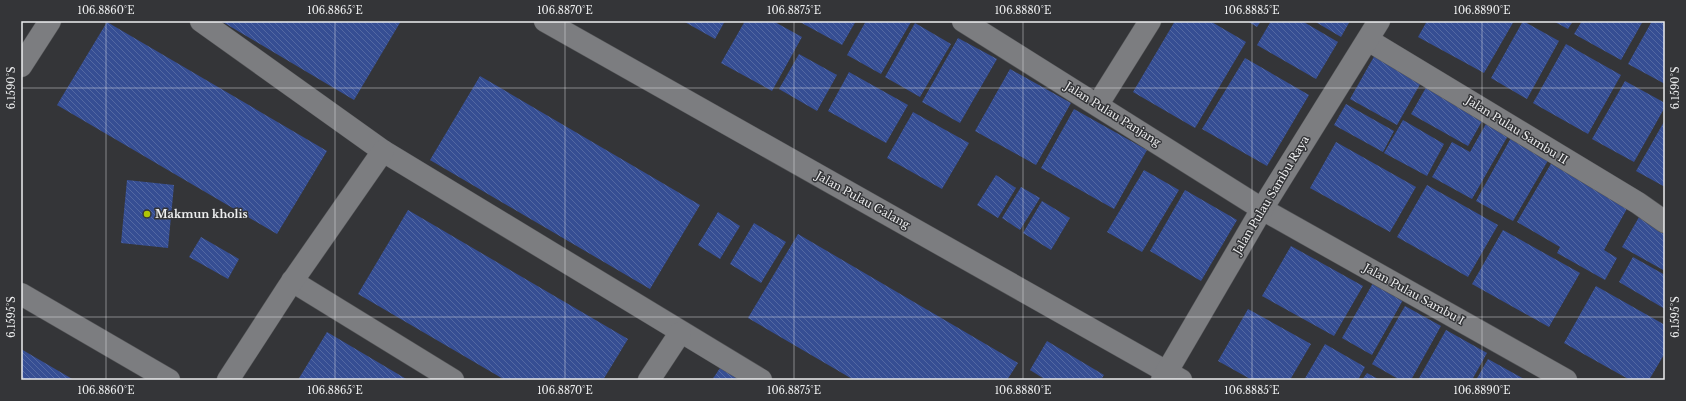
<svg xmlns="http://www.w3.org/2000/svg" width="1686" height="401" font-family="'Libre Baskerville',serif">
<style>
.building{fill:url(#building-back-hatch)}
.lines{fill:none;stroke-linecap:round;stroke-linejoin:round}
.minor-casing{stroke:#525355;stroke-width:23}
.minor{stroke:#7c7d80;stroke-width:22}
.ticks{fill:none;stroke:#edeeef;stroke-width:1;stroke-opacity:0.45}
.poi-dot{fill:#b0c503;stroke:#343538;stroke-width:1.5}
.labels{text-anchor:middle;stroke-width:3;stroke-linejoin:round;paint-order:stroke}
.street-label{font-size:11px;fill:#edeeef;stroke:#343538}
.poi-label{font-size:11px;font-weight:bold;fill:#edeeef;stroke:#343538;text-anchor:start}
.neatline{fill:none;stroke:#edeeef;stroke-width:1.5}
.ticks-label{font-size:10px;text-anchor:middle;fill:#edeeef}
</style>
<defs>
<pattern id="building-back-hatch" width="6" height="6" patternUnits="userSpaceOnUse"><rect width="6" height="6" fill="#364e93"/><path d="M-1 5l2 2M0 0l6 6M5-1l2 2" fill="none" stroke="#5368a2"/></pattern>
</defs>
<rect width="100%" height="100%" fill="#343538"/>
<g class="building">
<path d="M 221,21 L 401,21 L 354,100 Z"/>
<path d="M 683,21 L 725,21 L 715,39 Z"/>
<path d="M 745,21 L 773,21 L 802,37 L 772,91 L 721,63 Z"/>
<path d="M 798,21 L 856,21 L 842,45 Z"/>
<path d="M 866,21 L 911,22 L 881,74 L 847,55 Z"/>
<path d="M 1175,21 L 1210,21 L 1246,42 L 1195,128 L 1133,92 Z"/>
<path d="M 1247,21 L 1261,21 L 1257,27 Z"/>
<path d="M 1271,21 L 1302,21 L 1338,42 L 1316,79 L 1257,45 Z"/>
<path d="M 1314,21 L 1350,21 L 1341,37 Z"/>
<path d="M 1427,21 L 1514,21 L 1484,73 L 1418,37 Z"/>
<path d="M 1523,21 L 1559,41 L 1527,99 L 1491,78 Z"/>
<path d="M 1553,21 L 1573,21 L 1568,29 Z"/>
<path d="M 1582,21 L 1643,21 L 1621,60 L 1574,34 Z"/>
<path d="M 1652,21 L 1665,21 L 1665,84 L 1628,64 Z"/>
<path d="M 107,22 L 327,151 L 277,234 L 57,105 Z"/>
<path d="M 915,23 L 951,44 L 920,97 L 885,77 Z"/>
<path d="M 958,38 L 997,59 L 960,123 L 922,102 Z"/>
<path d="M 1566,44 L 1621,75 L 1588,134 L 1533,103 Z"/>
<path d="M 1376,53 L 1423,79 L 1397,125 L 1350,99 Z"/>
<path d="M 799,54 L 837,75 L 817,111 L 779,89 Z"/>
<path d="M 1245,58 L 1309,95 L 1267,166 L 1202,129 Z"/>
<path d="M 1010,69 L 1071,103 L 1036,165 L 975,131 Z"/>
<path d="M 849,72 L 908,105 L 886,143 L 828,111 Z"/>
<path d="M 480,76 L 700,205 L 650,289 L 430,160 Z"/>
<path d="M 1625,81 L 1665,103 L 1665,107 L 1634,162 L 1592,139 Z"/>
<path d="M 1428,84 L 1485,116 L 1468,146 L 1411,114 Z"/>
<path d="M 1346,104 L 1394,131 L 1383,152 L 1334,125 Z"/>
<path d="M 1074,109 L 1147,150 L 1114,209 L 1041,168 Z"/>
<path d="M 913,112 L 969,143 L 942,189 L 887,158 Z"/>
<path d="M 1403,120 L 1444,144 L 1427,176 L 1384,153 Z"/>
<path d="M 1665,120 L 1665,187 L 1636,171 Z"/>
<path d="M 1487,122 L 1509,134 L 1472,199 L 1432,177 L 1452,142 L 1470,152 Z"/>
<path d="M 1512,136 L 1550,157 L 1513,221 L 1476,201 Z"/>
<path d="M 1336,142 L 1416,187 L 1390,232 L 1310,188 Z"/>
<path d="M 1552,162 L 1629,205 L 1604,250 L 1617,258 L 1605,280 L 1557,253 L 1560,247 L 1517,222 Z"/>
<path d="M 1144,170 L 1179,190 L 1142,252 L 1107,232 Z"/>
<path d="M 996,175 L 1016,188 L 998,218 L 977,205 Z"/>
<path d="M 127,180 L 174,185 L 168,248 L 121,243 Z"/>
<path d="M 1427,185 L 1498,225 L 1468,277 L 1397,237 Z"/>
<path d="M 1021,187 L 1040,198 L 1020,230 L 1002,218 Z"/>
<path d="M 1185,190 L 1237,220 L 1201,281 L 1150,251 Z"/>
<path d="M 1042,201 L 1070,218 L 1051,250 L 1023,233 Z"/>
<path d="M 408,210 L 628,339 L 603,380 L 505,380 L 358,294 Z"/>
<path d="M 718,212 L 740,226 L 720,259 L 698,245 Z"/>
<path d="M 1639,217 L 1665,231 L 1665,271 L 1622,247 Z"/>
<path d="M 754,223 L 786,242 L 761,283 L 730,264 Z"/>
<path d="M 1503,230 L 1580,273 L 1549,327 L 1472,284 Z"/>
<path d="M 798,234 L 1018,363 L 1007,380 L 854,380 L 748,318 Z"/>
<path d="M 201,237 L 239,259 L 228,279 L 189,257 Z"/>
<path d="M 1291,246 L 1363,286 L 1334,336 L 1262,296 Z"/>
<path d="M 1633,257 L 1665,275 L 1665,309 L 1619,282 Z"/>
<path d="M 1373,283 L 1403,300 L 1372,355 L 1342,338 Z"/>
<path d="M 1596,286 L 1665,325 L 1665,353 L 1649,380 L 1630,380 L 1564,343 Z"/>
<path d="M 1405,306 L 1441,326 L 1411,380 L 1400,380 L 1372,364 Z"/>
<path d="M 1248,309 L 1311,344 L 1290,380 L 1252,380 L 1218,361 Z"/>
<path d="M 1446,330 L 1487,353 L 1472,380 L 1418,380 Z"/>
<path d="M 327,332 L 408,380 L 298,380 Z"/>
<path d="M 1047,341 L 1104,375 L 1101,380 L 1046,380 L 1030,370 Z"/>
<path d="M 1325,344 L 1365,367 L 1358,380 L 1304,380 Z"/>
<path d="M 21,349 L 74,380 L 21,380 Z"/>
<path d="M 1488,359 L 1524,379 L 1523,380 L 1476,380 Z"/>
<path d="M 720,368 L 740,380 L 712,380 Z"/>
<path d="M 1367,373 L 1380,380 L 1362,380 Z"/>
</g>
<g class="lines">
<g class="minor-casing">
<g id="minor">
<path d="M 201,21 L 383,151 L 761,380"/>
<path d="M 545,21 L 1181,380"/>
<path d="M 963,21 L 1262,209 L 1566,380"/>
<path d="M 1368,40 L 1638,203 L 1665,222"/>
<path d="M 21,66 L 50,21"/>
<path d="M 1098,104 L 1150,21"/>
<path d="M 292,281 L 453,380"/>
<path d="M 21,294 L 169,380"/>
<path d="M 228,380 L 289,286 L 383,151"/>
<path d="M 649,380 L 680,333"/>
<path d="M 1162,380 L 1262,209 L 1379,21"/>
</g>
</g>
<use href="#minor" class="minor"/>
</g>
<path class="ticks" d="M 106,21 L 106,380M 335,21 L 335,380M 565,21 L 565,380M 794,21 L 794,380M 1023,21 L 1023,380M 1252,21 L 1252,380M 1482,21 L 1482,380M 21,88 L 1665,88M 21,317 L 1665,317"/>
<circle class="poi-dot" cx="147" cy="214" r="4"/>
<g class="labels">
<g class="street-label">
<text transform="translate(1113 114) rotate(32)" y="4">Jalan Pulau Panjang</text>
<text transform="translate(1517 130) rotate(32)" y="4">Jalan Pulau Sambu II</text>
<text transform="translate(1271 195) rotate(-59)" y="4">Jalan Pulau Sambu Raya</text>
<text transform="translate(863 200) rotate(29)" y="4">Jalan Pulau Galang</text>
<text transform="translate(1414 294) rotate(29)" y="4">Jalan Pulau Sambu I</text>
</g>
<g class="poi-label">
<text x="155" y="218">Makmun kholis</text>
</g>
</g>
<rect width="1686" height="401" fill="none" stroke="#343538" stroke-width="44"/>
<rect x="22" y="22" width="1642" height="357" class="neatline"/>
<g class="ticks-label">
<text x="106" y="14">106.8860°E</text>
<text x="335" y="14">106.8865°E</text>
<text x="565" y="14">106.8870°E</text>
<text x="794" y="14">106.8875°E</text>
<text x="1023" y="14">106.8880°E</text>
<text x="1252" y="14">106.8885°E</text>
<text x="1482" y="14">106.8890°E</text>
<text transform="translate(11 88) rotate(-90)" y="4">6.1590°S</text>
<text transform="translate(1675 88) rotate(-90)" y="4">6.1590°S</text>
<text transform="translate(11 317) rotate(-90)" y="4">6.1595°S</text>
<text transform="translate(1675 317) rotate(-90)" y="4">6.1595°S</text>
<text x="106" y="394">106.8860°E</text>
<text x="335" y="394">106.8865°E</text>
<text x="565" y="394">106.8870°E</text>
<text x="794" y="394">106.8875°E</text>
<text x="1023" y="394">106.8880°E</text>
<text x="1252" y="394">106.8885°E</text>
<text x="1482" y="394">106.8890°E</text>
</g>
</svg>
